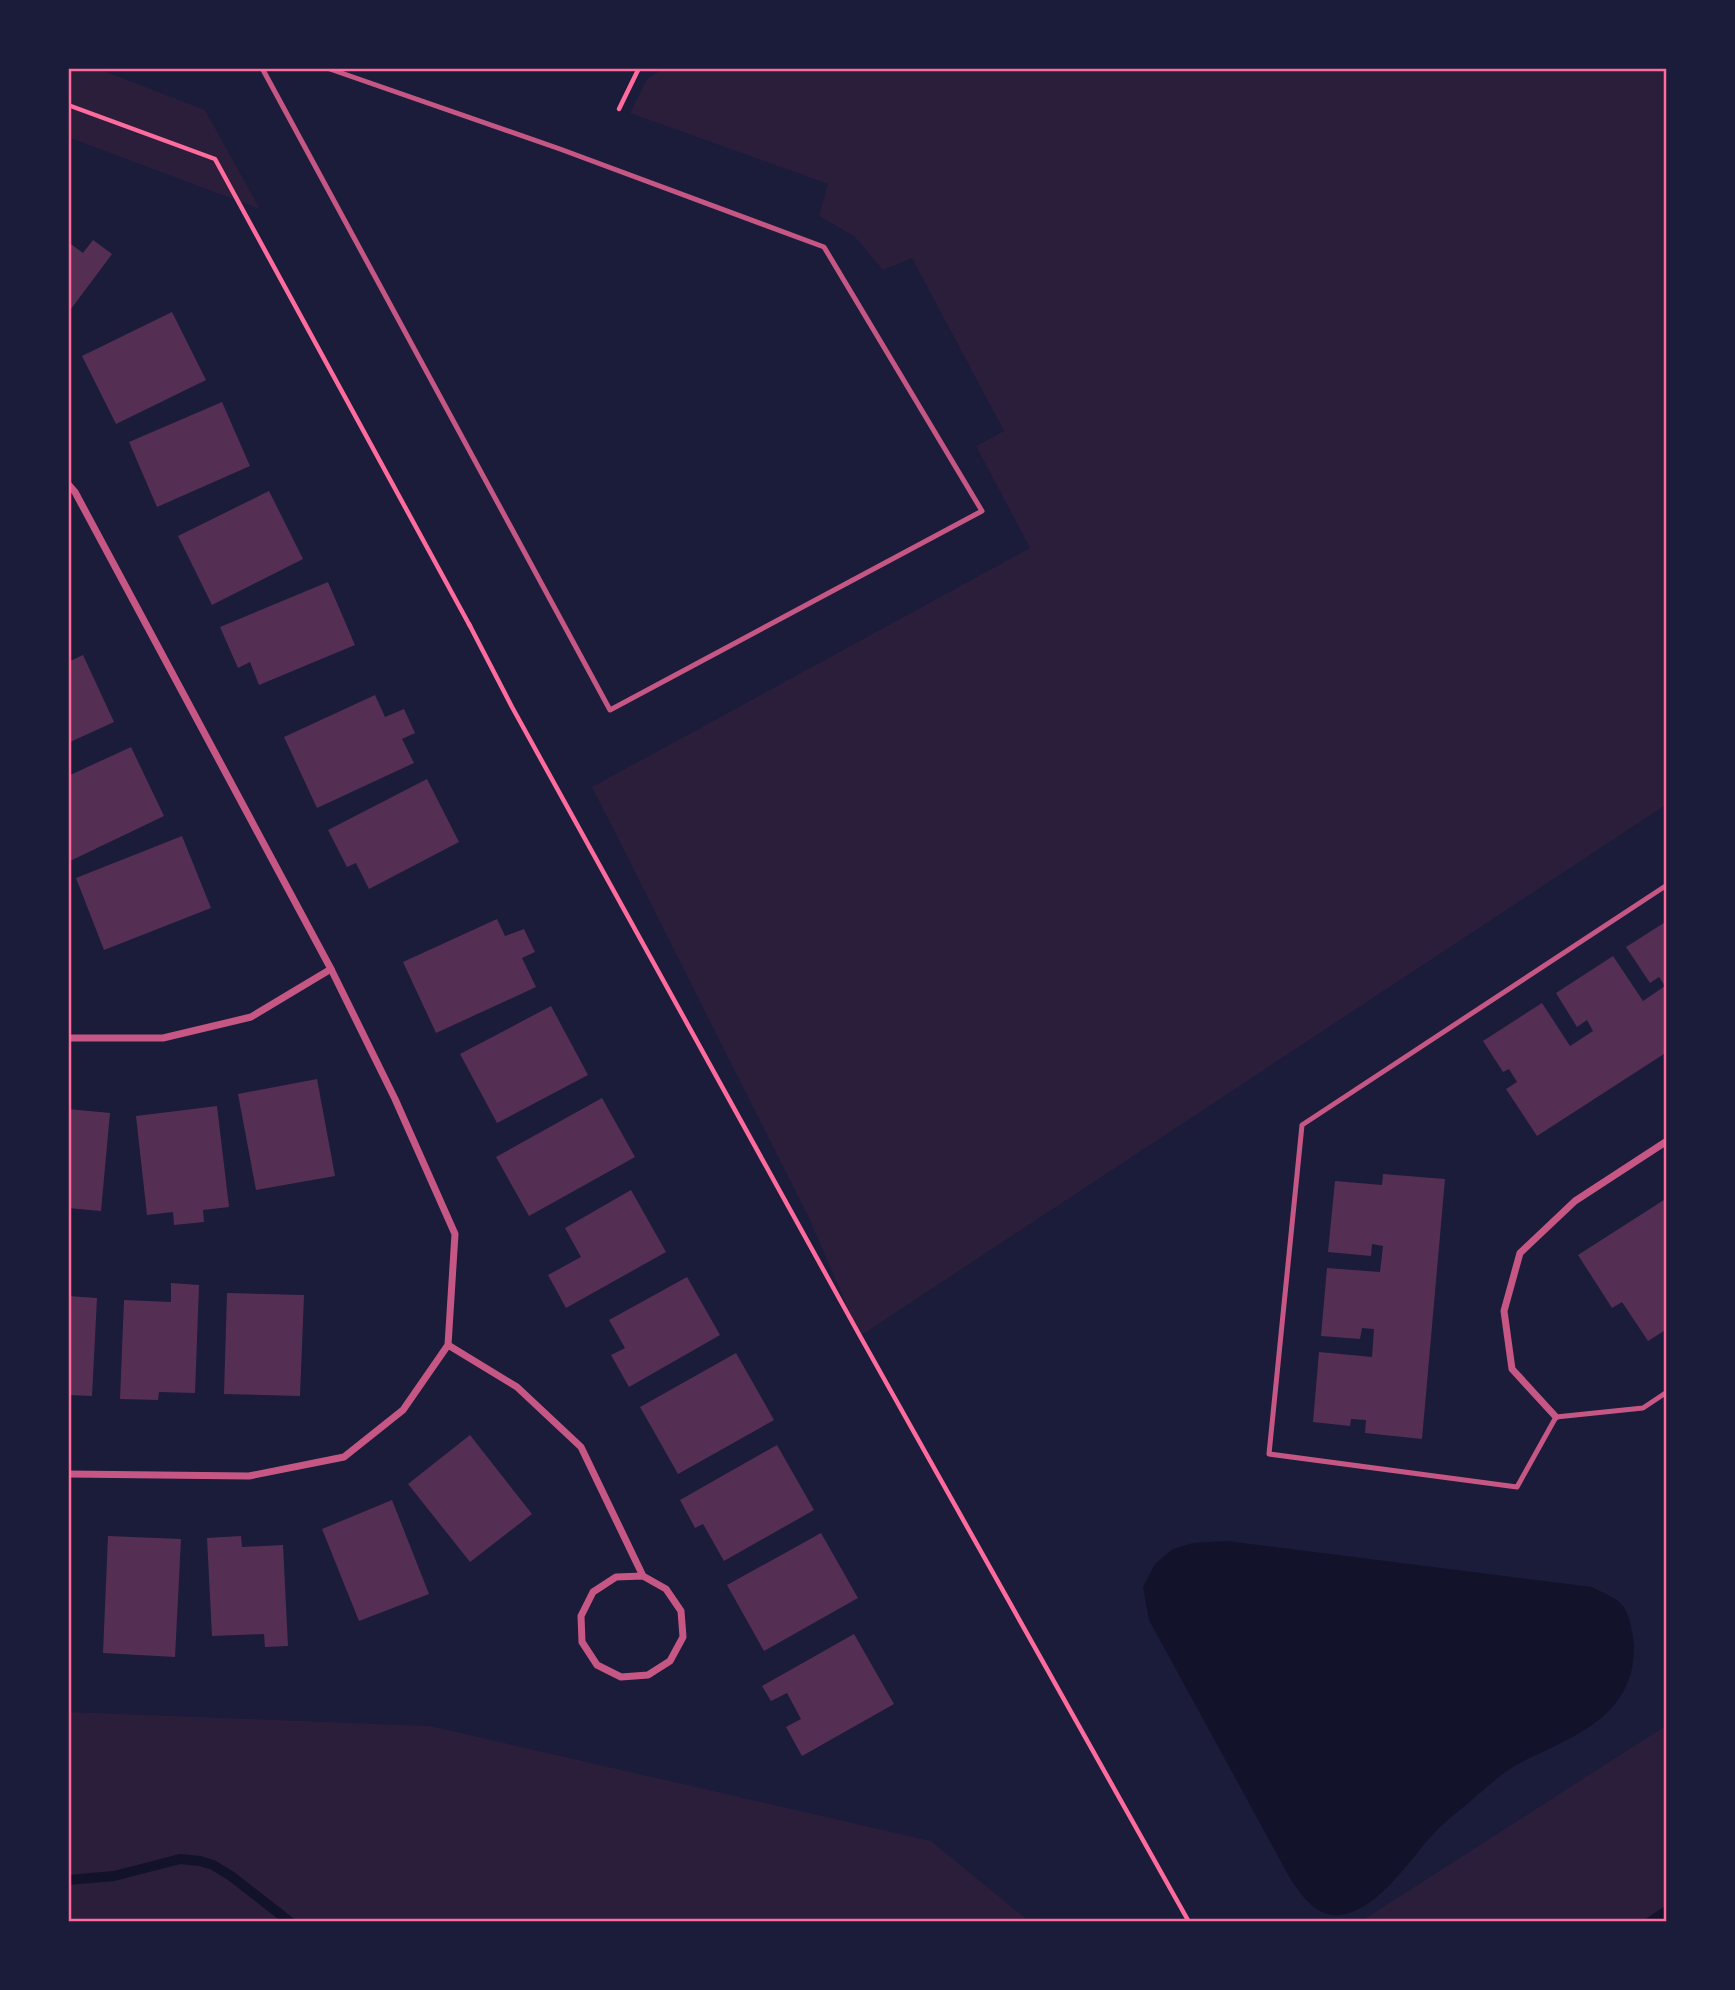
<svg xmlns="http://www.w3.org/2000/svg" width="1735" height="1990" font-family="Mulish,sans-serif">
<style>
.green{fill:#2a1e3b}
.water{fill:#12122b}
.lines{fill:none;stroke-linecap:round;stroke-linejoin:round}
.stream{stroke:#12122b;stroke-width:10}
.building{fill:#542f53}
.path{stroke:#ff6b9d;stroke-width:4.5}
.service{stroke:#c65784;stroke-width:5}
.minor{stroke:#c65784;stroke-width:7}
.neatline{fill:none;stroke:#ff6b9d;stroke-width:2.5}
</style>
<rect width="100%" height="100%" fill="#1b1b3a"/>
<g class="green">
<path d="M 68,68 L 96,68 L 205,110 L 260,209 L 68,137 Z"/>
<path d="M 664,68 L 1667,68 L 1667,804 L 860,1336 L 810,1220 L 592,787 L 1030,548 L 976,446 L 1004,431 L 912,258 L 883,270 L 854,236 L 819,216 L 828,184 L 630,113 L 647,79 Z"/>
<path d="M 68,1712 L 430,1726 L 931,1841 L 1030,1922 L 68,1922 Z"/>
<path d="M 1667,1725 L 1667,1922 L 1360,1922 Z"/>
</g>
<path class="water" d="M 1227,1541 L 1592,1587 C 1601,1592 1613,1596 1620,1603 C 1630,1611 1633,1635 1634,1647 C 1634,1719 1570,1737 1518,1764 C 1500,1774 1483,1791 1467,1804 C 1458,1812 1448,1819 1439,1828 C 1412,1855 1384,1904 1346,1914 C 1320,1921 1304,1899 1291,1880 L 1149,1620 L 1143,1587 L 1155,1564 L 1173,1549 L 1193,1543 Z"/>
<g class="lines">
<g class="stream">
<path d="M 68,1880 L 114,1876 L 180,1859 L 200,1861 L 213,1865 L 231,1876 L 290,1922"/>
<path d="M 1650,1922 L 1667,1911"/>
</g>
</g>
<g class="building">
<path d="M 93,240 L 112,254 L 68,313 L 68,242 L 83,253 Z"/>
<path d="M 172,312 L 206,380 L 116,424 L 82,356 Z"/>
<path d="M 222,402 L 250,466 L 157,507 L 129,442 Z"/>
<path d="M 269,491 L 303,559 L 212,605 L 178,536 Z"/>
<path d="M 328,582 L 355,645 L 259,685 L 250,662 L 238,668 L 220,627 Z"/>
<path d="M 83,655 L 114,722 L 68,743 L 68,662 Z"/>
<path d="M 375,695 L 385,717 L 404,709 L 415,733 L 402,739 L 414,763 L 317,808 L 284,737 Z"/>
<path d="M 131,747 L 164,816 L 70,861 L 68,857 L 68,776 Z"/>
<path d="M 427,779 L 459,842 L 369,889 L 356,863 L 347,867 L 328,830 Z"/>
<path d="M 182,836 L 211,908 L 104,950 L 76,878 Z"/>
<path d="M 497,919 L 505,936 L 524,929 L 535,952 L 522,958 L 536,987 L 436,1033 L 403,962 Z"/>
<path d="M 1667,921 L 1667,1052 L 1537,1136 L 1506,1089 L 1517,1082 L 1509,1069 L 1503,1072 L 1483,1041 L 1542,1003 L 1570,1046 L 1593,1031 L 1587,1020 L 1577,1027 L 1556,993 L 1613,956 L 1643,1001 L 1665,986 L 1659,977 L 1650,983 L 1626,947 Z"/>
<path d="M 551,1006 L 588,1075 L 497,1123 L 460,1054 Z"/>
<path d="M 317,1079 L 335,1176 L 256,1190 L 238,1094 Z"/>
<path d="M 602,1098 L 635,1157 L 529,1216 L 496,1157 Z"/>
<path d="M 217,1106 L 229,1207 L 203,1210 L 204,1222 L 174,1225 L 173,1212 L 147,1215 L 136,1116 Z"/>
<path d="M 68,1109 L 110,1113 L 101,1211 L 68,1208 Z"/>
<path d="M 1383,1174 L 1445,1179 L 1422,1439 L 1365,1433 L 1366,1420 L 1351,1419 L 1350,1426 L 1313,1422 L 1319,1352 L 1372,1357 L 1374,1329 L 1362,1328 L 1360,1339 L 1321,1336 L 1327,1268 L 1380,1272 L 1383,1246 L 1372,1244 L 1371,1256 L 1328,1252 L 1335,1181 L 1382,1185 Z"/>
<path d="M 631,1190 L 666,1252 L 566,1308 L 548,1275 L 581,1257 L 565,1228 Z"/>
<path d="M 1667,1198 L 1667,1329 L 1648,1341 L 1622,1302 L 1612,1308 L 1578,1255 Z"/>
<path d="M 687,1277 L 720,1335 L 629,1387 L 611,1355 L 625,1348 L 609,1320 Z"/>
<path d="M 171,1283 L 199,1285 L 195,1393 L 159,1392 L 158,1400 L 120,1399 L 124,1300 L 171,1302 Z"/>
<path d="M 227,1293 L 304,1295 L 300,1396 L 224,1394 Z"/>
<path d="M 68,1296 L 97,1298 L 92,1396 L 68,1395 Z"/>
<path d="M 736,1353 L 774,1420 L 678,1474 L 640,1407 Z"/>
<path d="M 470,1435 L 532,1514 L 470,1562 L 408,1484 Z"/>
<path d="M 777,1445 L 814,1510 L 724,1561 L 703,1524 L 695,1528 L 680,1500 Z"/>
<path d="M 392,1500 L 429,1594 L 359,1621 L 322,1529 Z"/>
<path d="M 821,1533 L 858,1598 L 764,1651 L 727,1585 Z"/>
<path d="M 108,1536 L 181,1539 L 175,1657 L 103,1653 Z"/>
<path d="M 241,1536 L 242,1547 L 283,1545 L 288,1646 L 265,1647 L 264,1634 L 212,1636 L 207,1538 Z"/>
<path d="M 854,1634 L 894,1704 L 802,1756 L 786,1727 L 801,1719 L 787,1693 L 771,1701 L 762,1686 Z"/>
</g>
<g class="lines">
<g class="path">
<path d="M 68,105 L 215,159 L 470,626"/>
<path d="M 619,109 L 639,68"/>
<path d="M 469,624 L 512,707 L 860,1336 L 1189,1922"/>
</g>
<g class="service">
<path d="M 262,68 L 610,710 L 982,511 L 824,247 L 560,149 L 327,68"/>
<path d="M 1667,885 L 1302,1125 L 1269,1454 L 1517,1487 L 1556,1417 L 1643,1408 L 1667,1392"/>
</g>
<g class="minor">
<path d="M 68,484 L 75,492 L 331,969 L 395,1099 L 455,1234 L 448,1345 L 403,1410 L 344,1457 L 249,1476 L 68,1474"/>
<path d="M 68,1038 L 163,1038 L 251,1017 L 331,969"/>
<path d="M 448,1345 L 517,1387 L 581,1447 L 643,1576 L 616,1577 L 593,1592 L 581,1616 L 582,1642 L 597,1665 L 621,1677 L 648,1675 L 670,1661 L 683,1637 L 681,1611 L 666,1589 L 643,1576"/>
<path d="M 1556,1417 L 1512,1369 L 1504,1311 L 1520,1253 L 1575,1201 L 1667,1141"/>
</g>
</g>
<rect width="1735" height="1990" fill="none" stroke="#1b1b3a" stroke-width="140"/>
<rect x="70" y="70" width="1595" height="1850" class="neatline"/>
</svg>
